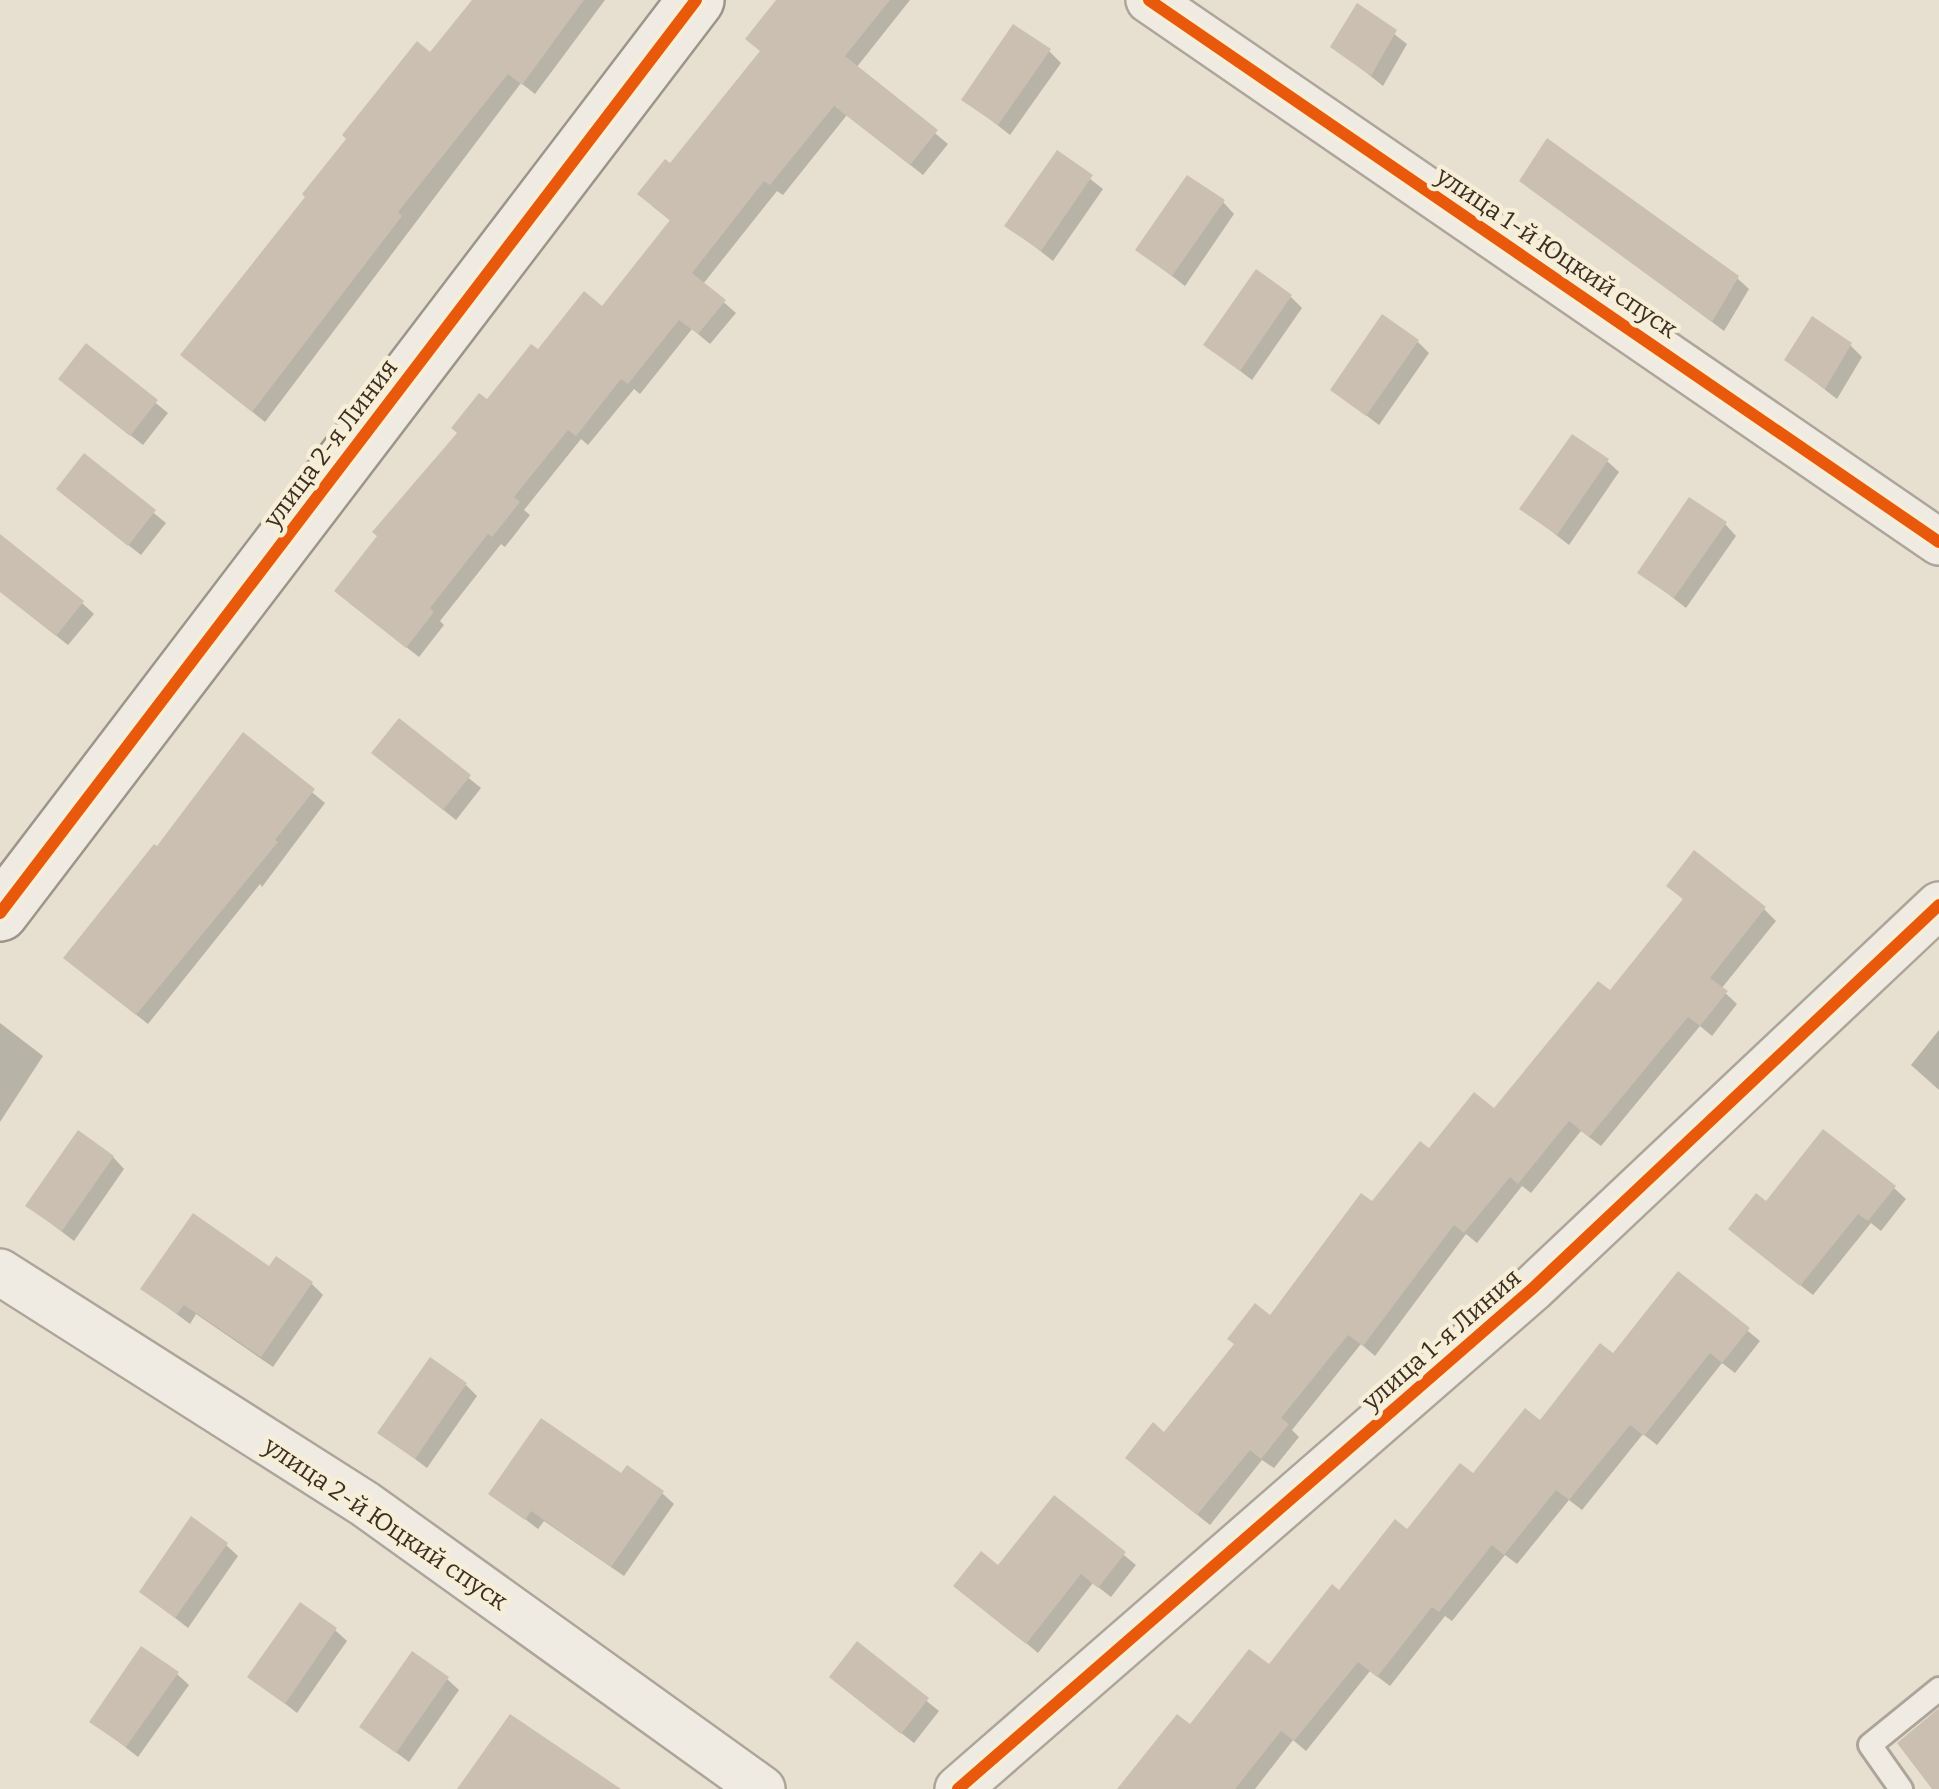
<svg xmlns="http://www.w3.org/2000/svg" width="1939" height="1789" font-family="Bitter,serif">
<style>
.shadow{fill:#0003}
.building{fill:#cbbfb2}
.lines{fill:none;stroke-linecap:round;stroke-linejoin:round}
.lane-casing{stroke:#ada599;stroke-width:28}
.street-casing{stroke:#ada599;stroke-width:50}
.secondary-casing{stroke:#9c958a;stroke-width:60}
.lane{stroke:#efebe3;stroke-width:22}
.street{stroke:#efebe3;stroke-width:45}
.secondary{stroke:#efebe3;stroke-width:55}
.cycleway-casing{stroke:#f7eed8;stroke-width:19}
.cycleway{stroke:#e8590c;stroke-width:12}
.labels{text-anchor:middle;stroke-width:9;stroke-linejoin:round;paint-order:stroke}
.street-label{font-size:25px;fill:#3d2e20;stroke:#f7eed8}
</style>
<rect width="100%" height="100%" fill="#e7e0d1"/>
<g class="shadow">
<path d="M 475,0 L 605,0 L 535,94 L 521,83 L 265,422 L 195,366 Z"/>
<path d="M 778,0 L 910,0 L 856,68 L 948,144 L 923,175 L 847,115 L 783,195 L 777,191 L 703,284 L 736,313 L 710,344 L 692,329 L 640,394 L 634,389 L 588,445 L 581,439 L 524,510 L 530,515 L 505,547 L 501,544 L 440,621 L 444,625 L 419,657 L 348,602 L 487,402 L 538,353 L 603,310 L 672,222 L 651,205 L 670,166 L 763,52 Z"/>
<path d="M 1358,6 L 1407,44 L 1383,86 L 1333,46 Z"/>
<path d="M 1049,51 L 1061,63 L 1010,135 L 964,99 Z"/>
<path d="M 1057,153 L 1103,189 L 1053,261 L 1007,225 Z"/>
<path d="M 1523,181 L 1737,278 L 1749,289 L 1724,331 Z"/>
<path d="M 1223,202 L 1234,214 L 1185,286 L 1138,250 Z"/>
<path d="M 1291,297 L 1302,308 L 1252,380 L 1206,345 Z"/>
<path d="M 1418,342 L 1429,353 L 1379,425 L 1333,390 Z"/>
<path d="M 1850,345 L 1862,357 L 1837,399 L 1787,360 Z"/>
<path d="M 87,347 L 168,413 L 143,445 L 73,390 Z"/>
<path d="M 85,457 L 166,523 L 141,555 L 71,500 Z"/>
<path d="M 1607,461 L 1619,472 L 1569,545 L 1523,509 Z"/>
<path d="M 1725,524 L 1736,536 L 1686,608 L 1640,572 Z"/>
<path d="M 0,561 L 82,603 L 94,614 L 68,645 L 0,591 Z"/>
<path d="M 399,722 L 481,788 L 456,820 L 386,764 Z"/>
<path d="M 243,735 L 325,803 L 262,887 L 260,884 L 148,1024 L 78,969 L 157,849 Z"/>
<path d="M 1669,886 L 1764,909 L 1776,921 L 1721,989 L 1737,1004 L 1712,1036 L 1700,1026 L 1601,1146 L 1581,1131 L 1531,1193 L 1522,1186 L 1477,1243 L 1466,1234 L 1375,1356 L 1361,1344 L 1292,1430 L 1299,1437 L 1274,1468 L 1262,1460 L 1210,1525 L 1140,1469 L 1372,1205 L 1429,1151 L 1494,1111 L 1610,994 L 1685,901 Z"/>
<path d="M 0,1023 L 43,1056 L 0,1122 Z"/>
<path d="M 1939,1030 L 1939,1090 L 1911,1065 Z"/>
<path d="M 113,1157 L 124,1169 L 74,1241 L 28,1206 Z"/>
<path d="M 1894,1188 L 1906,1199 L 1881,1231 L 1871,1223 L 1813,1295 L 1742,1240 L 1766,1205 Z"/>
<path d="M 270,1270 L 312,1284 L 323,1295 L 273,1367 L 196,1314 L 190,1324 L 143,1289 Z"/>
<path d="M 1679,1274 L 1760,1341 L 1735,1373 L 1722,1363 L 1657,1445 L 1643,1434 L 1582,1510 L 1569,1500 L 1517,1564 L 1505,1555 L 1452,1621 L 1445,1616 L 1390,1686 L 1370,1671 L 1306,1751 L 1293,1740 L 1255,1789 L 1120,1789 L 1190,1727 L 1270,1668 L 1340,1593 L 1613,1357 Z"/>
<path d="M 466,1385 L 477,1396 L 427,1468 L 380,1433 Z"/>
<path d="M 622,1477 L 662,1493 L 674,1504 L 624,1576 L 544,1521 L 538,1529 L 491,1493 Z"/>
<path d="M 1054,1498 L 1136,1565 L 1111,1597 L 1093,1583 L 1038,1653 L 965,1592 L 999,1568 Z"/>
<path d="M 226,1545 L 238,1556 L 188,1628 L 142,1592 Z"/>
<path d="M 335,1630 L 347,1641 L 297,1713 L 251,1677 Z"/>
<path d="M 857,1645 L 939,1711 L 914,1743 L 844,1688 Z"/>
<path d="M 177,1674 L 189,1685 L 138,1757 L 92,1721 Z"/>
<path d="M 447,1679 L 459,1690 L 409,1762 L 362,1727 Z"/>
</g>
<g class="building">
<path d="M 472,0 L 584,0 L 522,85 L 508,74 L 398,212 L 402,216 L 252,412 L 180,355 L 305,197 L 302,194 L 346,139 L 342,135 L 417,41 L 430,52 Z"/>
<path d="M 776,0 L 890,0 L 845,56 L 938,130 L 910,165 L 834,106 L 770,185 L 764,181 L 692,273 L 726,300 L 698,334 L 679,320 L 628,384 L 621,379 L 576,436 L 568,430 L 514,497 L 520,502 L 492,537 L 488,534 L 430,608 L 434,612 L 406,648 L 334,591 L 377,536 L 372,532 L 457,433 L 451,428 L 479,393 L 487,399 L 531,344 L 538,349 L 584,291 L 602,306 L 670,220 L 637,194 L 665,159 L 670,163 L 760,51 L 745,39 Z"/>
<path d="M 1357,3 L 1397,30 L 1371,76 L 1330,47 Z"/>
<path d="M 1013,24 L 1051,49 L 998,125 L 961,100 Z"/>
<path d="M 1547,138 L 1739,276 L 1712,322 L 1519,181 Z"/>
<path d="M 1057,150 L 1093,175 L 1041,251 L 1004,226 Z"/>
<path d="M 1187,175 L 1225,200 L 1172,276 L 1135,250 Z"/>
<path d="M 1256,269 L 1292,295 L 1240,371 L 1203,345 Z"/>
<path d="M 1382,314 L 1419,340 L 1366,416 L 1330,390 Z"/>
<path d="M 1812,316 L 1852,343 L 1825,389 L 1784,360 Z"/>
<path d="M 86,343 L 158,400 L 130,436 L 58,379 Z"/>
<path d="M 1572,434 L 1609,459 L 1557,535 L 1519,509 Z"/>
<path d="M 84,453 L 156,510 L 128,546 L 56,489 Z"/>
<path d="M 1689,497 L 1727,522 L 1674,598 L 1637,573 Z"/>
<path d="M 0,534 L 84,601 L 56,636 L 0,592 Z"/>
<path d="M 399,718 L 471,775 L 443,810 L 371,753 Z"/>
<path d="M 243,732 L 315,789 L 275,840 L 278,842 L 136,1015 L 63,958 L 154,844 L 157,846 Z"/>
<path d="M 1694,850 L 1766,907 L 1710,978 L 1728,991 L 1700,1026 L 1688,1017 L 1589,1137 L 1569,1121 L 1518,1184 L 1510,1177 L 1464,1233 L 1454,1225 L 1363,1346 L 1348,1335 L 1281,1418 L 1289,1424 L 1261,1459 L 1250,1450 L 1197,1515 L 1125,1458 L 1153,1422 L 1164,1432 L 1234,1344 L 1227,1339 L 1255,1303 L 1270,1315 L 1361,1193 L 1372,1201 L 1420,1141 L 1429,1148 L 1474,1092 L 1494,1108 L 1598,981 L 1610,990 L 1683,899 L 1666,886 Z"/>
<path d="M 1823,1129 L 1896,1186 L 1868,1221 L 1858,1214 L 1800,1286 L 1728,1229 L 1756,1193 L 1766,1201 Z"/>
<path d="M 78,1130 L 114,1156 L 62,1231 L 25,1206 Z"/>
<path d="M 193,1213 L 269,1266 L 276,1256 L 313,1282 L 261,1357 L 184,1305 L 177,1314 L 140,1289 Z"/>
<path d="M 1678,1271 L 1750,1328 L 1722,1363 L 1710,1353 L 1644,1436 L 1630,1425 L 1569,1500 L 1556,1490 L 1504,1555 L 1492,1545 L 1439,1612 L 1432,1607 L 1377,1677 L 1358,1662 L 1294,1741 L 1281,1731 L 1235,1789 L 1117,1789 L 1177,1714 L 1190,1724 L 1249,1649 L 1269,1664 L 1332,1584 L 1339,1590 L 1395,1519 L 1407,1529 L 1460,1463 L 1473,1473 L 1525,1408 L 1540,1420 L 1600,1343 L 1613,1353 Z"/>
<path d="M 430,1357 L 467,1383 L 415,1459 L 377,1433 Z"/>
<path d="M 541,1418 L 621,1473 L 627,1465 L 664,1491 L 611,1567 L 531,1511 L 525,1520 L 488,1494 Z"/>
<path d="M 1054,1495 L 1126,1552 L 1098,1588 L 1081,1574 L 1026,1644 L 953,1586 L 981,1551 L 998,1565 Z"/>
<path d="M 191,1516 L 228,1543 L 175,1618 L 139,1592 Z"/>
<path d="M 300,1602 L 337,1628 L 285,1704 L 247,1677 Z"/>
<path d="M 857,1641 L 929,1698 L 901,1734 L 829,1677 Z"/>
<path d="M 141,1646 L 179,1672 L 126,1747 L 89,1722 Z"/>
<path d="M 412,1651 L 449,1677 L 396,1753 L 359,1727 Z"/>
<path d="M 1939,1708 L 1939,1789 L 1932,1789 L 1897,1743 Z"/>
<path d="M 510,1714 L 621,1789 L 457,1789 Z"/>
</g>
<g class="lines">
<g class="lane-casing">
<path id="lane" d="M 1901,1789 L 1870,1745 L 1939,1689"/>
</g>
<g class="street-casing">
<g id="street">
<path d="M 1149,0 L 1939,542"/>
<path d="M 0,1272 L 365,1504 L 762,1789"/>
<path d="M 958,1789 L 1533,1288 L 1939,905"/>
</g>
</g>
<g class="secondary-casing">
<path id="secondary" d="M 0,913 L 696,0"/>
</g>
<use href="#lane" class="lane"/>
<use href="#street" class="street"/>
<use href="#secondary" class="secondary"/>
<g class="cycleway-casing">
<g id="cycleway">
<path d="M 1149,0 L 1939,542"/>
<path d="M 0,913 L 696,0"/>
<path d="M 958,1789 L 1533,1288 L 1939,905"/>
</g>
</g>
<use href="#cycleway" class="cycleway"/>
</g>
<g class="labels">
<g class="street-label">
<text transform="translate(1557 252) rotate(34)" y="9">улица 1-й Юцкий спуск</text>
<text transform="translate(330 443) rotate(-53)" y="9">улица 2-я Линия</text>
<text transform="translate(1441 1339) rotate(-41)" y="9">улица 1-я Линия</text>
<text transform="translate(386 1523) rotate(34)" y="9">улица 2-й Юцкий спуск</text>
</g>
</g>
</svg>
